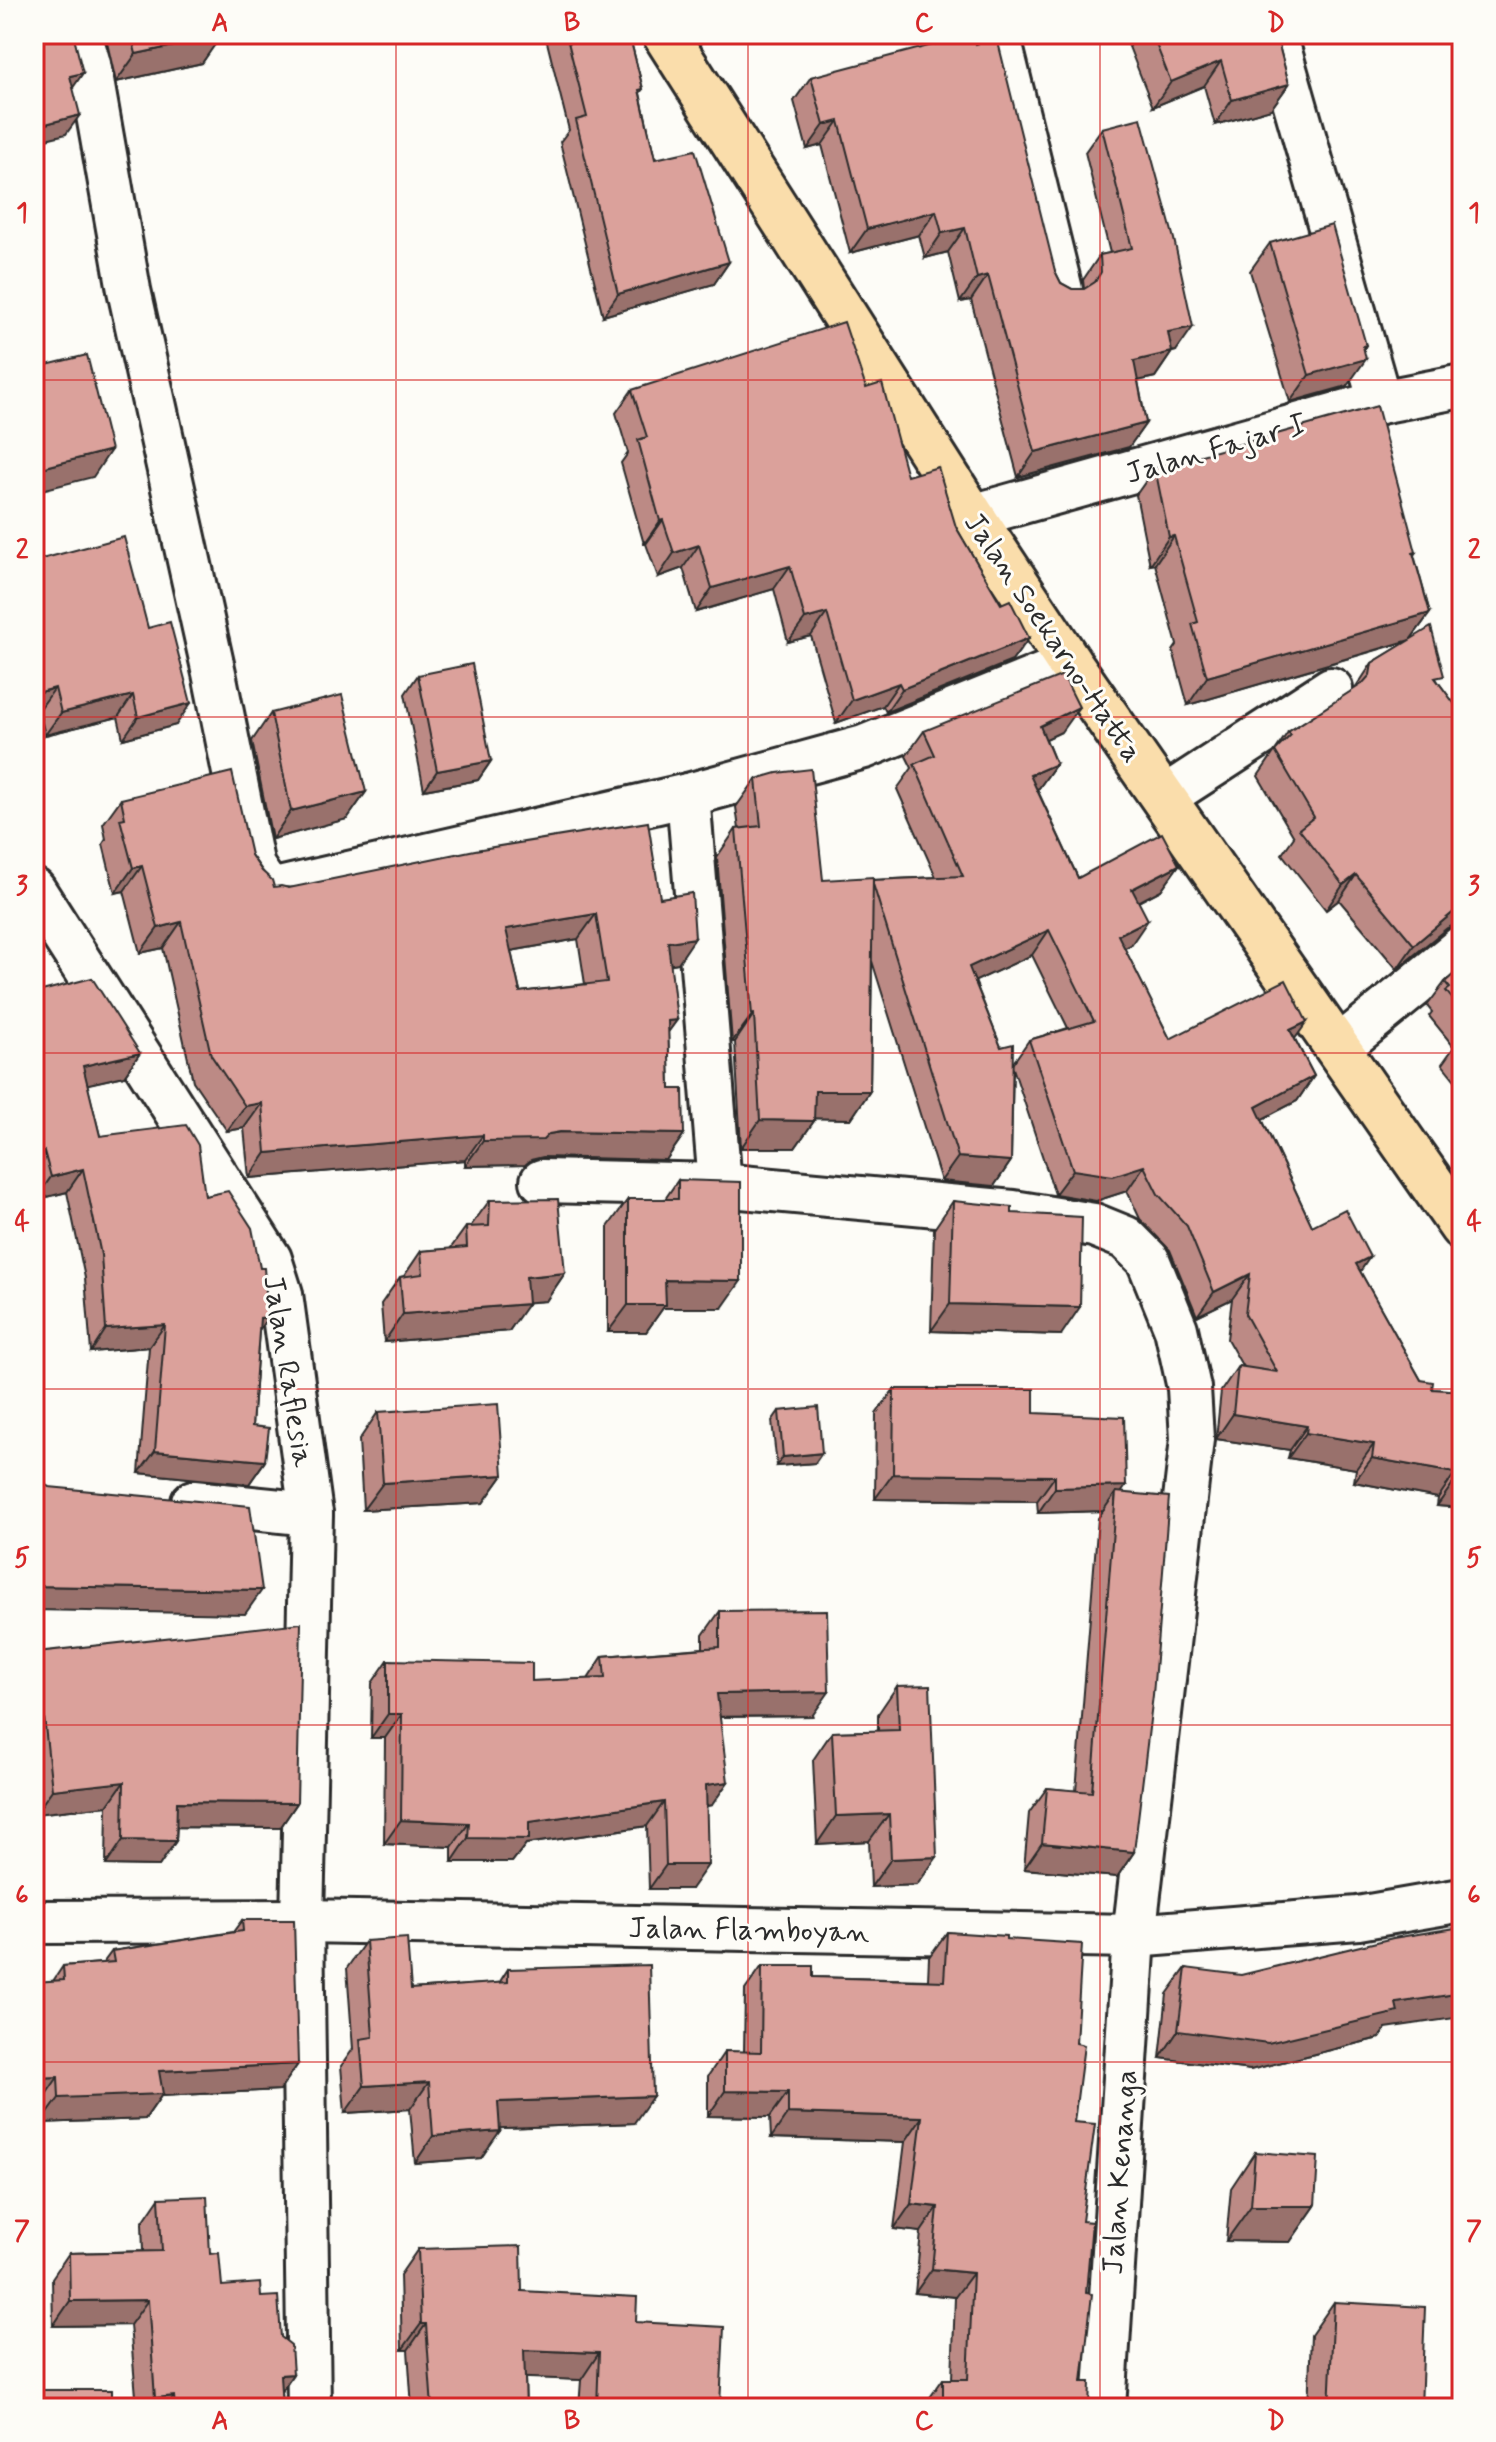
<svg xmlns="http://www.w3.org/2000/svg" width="1496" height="2442" font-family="Mynerve,sans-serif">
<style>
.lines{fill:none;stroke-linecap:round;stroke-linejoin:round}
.street-casing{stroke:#2b2b2b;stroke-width:48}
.primary-casing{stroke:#2b2b2b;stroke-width:50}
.street{stroke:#fdfcf7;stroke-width:42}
.primary{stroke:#faddab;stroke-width:44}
.wall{fill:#bc8a85;stroke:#2b2b2b;stroke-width:2;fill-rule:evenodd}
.shaded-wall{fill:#99716c;stroke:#2b2b2b;stroke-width:2}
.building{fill:#dba19b;stroke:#2b2b2b;stroke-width:2;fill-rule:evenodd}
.grid{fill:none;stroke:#d62828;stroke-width:2;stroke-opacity:0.55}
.labels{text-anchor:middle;stroke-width:6;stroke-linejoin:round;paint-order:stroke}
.street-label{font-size:30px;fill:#2b2b2b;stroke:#fdfcf7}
.neatline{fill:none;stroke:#d62828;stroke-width:3}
.grid-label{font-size:26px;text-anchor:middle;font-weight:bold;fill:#d62828}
</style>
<rect width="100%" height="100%" fill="#fdfcf7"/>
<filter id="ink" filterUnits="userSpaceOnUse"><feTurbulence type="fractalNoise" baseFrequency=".0125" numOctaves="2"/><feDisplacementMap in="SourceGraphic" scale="16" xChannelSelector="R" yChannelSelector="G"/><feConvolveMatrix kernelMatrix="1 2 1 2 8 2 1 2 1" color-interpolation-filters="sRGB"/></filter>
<g filter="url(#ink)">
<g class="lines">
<g class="street-casing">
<g id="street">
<path d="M 80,34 L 89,64 L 129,290 L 214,673 L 253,867 L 264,883 L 275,890 L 688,795 L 864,747 L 1070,664"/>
<path d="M 998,34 L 1061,290"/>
<path d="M 1275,34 L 1380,402"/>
<path d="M 972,516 L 1380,402 L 1462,386"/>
<path d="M 688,795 L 720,1185"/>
<path d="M 1163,798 L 1331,689"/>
<path d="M 34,890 L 270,1259 L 281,1294 L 311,1514 L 302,1921 L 309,2408"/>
<path d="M 1338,1048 L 1462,947"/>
<path d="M 542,1181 L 720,1185 L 1013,1212 L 1094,1225 L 1126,1238 L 1148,1260 L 1176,1329 L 1189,1388 L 1192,1439 L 1134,1936 L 1104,2408"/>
<path d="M 193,1502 L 311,1514"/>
<path d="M 34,1922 L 302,1921 L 1134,1936 L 1358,1918 L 1462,1900"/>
</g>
</g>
<g class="primary-casing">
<path id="primary" d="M 665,34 L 972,516 L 1070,664 L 1462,1227"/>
</g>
<use href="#street" class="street"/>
<use href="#primary" class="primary"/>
</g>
<g class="wall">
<path d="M 105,34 L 221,34 L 202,63 L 116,82 Z"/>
<path d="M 545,34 L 629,34 L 643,89 L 640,93 L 655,159 L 729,262 L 714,284 L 603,316 L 560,142 L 569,130 Z"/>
<path d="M 1124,34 L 1276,34 L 1289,84 L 1271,109 L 1215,125 L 1204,86 L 1153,107 Z"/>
<path d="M 976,44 L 1055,271 L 1061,283 L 1072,289 L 1084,289 L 1083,280 L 1100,255 L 1110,253 L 1085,152 L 1102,128 L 1176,351 L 1172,352 L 1155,377 L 1138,381 L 1146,423 L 1129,447 L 1018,477 L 971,300 L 960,302 L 948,252 L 925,258 L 919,235 L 850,253 L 822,145 L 807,149 L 794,101 L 811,77 Z"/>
<path d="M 1270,243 L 1366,345 L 1347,386 L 1290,402 L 1250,271 Z"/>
<path d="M 866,388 L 907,476 L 956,527 L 1001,604 L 1029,638 L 1012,661 L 886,712 L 883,706 L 836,723 L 811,636 L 788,642 L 774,589 L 696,612 L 683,568 L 658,577 L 646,544 L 644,544 L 621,463 L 628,453 L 616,413 L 632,390 Z"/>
<path d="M 1155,468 L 1416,552 L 1414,555 L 1430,613 L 1411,639 L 1439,683 L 1462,714 L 1462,924 L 1457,924 L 1447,928 L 1397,969 L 1339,900 L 1326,910 L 1282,854 L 1294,837 L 1258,776 L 1288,732 L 1355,689 L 1372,663 L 1408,641 L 1188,705 L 1173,651 L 1177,645 L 1155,564 L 1150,565 L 1136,495 Z"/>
<path d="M 34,561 L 148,628 L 176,725 L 123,739 L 118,717 L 45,735 L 39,710 L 34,712 Z"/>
<path d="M 418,675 L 491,761 L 478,780 L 424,790 L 405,694 Z"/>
<path d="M 271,713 L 366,792 L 347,819 L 272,839 L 252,741 Z"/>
<path d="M 924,731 L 1061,732 L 1046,739 L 1056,764 L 1039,788 L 1037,789 L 1078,878 L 1179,865 L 1161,890 L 1138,902 L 1131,945 L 1124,948 L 1170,1039 L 1295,1039 L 1314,1076 L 1297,1101 L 1262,1119 L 1312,1226 L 1360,1271 L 1421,1380 L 1432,1389 L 1462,1391 L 1462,1508 L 1437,1506 L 1438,1498 L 1354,1482 L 1356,1469 L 1288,1458 L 1290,1450 L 1216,1439 L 1221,1391 L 1238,1366 L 1243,1367 L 1227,1339 L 1232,1299 L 1197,1316 L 1170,1250 L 1140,1219 L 1127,1191 L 1096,1201 L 1055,1194 L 1013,1068 L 1011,1161 L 994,1186 L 941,1181 L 872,961 L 870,1091 L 851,1119 L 814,1118 L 814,1121 L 795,1148 L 741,1148 L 735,1042 L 732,1042 L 717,857 L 736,829 L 739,829 L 736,807 L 756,779 L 823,880 L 873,880 L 936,877 L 897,789 L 912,768 L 906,756 ZM 1032,955 L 1068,1028 L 1029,1040 L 1013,1063 L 1001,1047 L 975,981 Z"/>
<path d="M 121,799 L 251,855 L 274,887 L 660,898 L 678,963 L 670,964 L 677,1020 L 668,1032 L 670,1089 L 684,1134 L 666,1160 L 543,1157 L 531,1160 L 525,1165 L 465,1166 L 465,1160 L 249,1178 L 244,1128 L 227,1131 L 193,1081 L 163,948 L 140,953 L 124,891 L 115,893 L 103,844 L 106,839 L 103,824 ZM 578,939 L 585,984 L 520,992 L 511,951 Z"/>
<path d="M 1462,967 L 1462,1089 L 1442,1064 L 1454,1047 L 1429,1016 L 1432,1012 L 1427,1006 L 1445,982 Z"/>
<path d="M 34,993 L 140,1053 L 124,1076 L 87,1084 L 100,1136 L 205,1196 L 268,1317 L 259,1330 L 252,1426 L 265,1461 L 249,1484 L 139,1473 L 149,1347 L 91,1352 L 85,1278 L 67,1192 L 35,1200 L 34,1195 Z"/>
<path d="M 678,1180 L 722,1308 L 663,1308 L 646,1332 L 608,1332 L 608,1227 L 628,1199 L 665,1199 Z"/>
<path d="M 490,1200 L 565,1273 L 546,1301 L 528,1302 L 509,1331 L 384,1342 L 381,1304 L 400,1277 L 404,1276 L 421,1251 L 450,1249 L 466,1227 L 470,1227 Z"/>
<path d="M 953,1201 L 1012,1213 L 1061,1335 L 931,1331 L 934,1229 Z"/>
<path d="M 894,1389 L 1034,1413 L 1121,1493 L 1134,1852 L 1117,1877 L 1024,1869 L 1029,1813 L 1047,1788 L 1076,1791 L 1098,1518 L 1103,1511 L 1038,1513 L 1037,1501 L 875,1499 L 876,1414 Z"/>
<path d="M 779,1411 L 815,1463 L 777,1466 L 772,1421 Z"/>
<path d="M 378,1412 L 503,1475 L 483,1503 L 363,1510 L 359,1440 Z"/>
<path d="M 720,1611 L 812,1716 L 720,1717 L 712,1805 L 706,1806 L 691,1889 L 649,1889 L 647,1826 L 526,1844 L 512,1862 L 452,1862 L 452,1847 L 384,1844 L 385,1738 L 371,1738 L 372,1683 L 388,1660 L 532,1681 L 588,1679 L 603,1656 L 703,1648 L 703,1635 Z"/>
<path d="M 37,1652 L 297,1803 L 280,1828 L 177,1827 L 176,1841 L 159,1866 L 106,1865 L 107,1806 L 35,1814 L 34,1655 Z"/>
<path d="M 897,1686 L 917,1885 L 871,1887 L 869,1841 L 817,1844 L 813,1760 L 832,1732 L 878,1731 L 878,1714 Z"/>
<path d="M 242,1920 L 298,2064 L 280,2090 L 161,2096 L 145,2119 L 41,2123 L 40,2103 L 53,1981 L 63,1966 L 103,1963 L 112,1951 L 233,1932 Z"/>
<path d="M 947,1932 L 1006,1939 L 1076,2043 L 1074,2122 L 1082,2221 L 1086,2293 L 1082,2382 L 1089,2408 L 926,2408 L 926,2403 L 943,2379 L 952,2379 L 955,2297 L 915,2293 L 921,2232 L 894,2229 L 905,2142 L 771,2138 L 770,2117 L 708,2116 L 708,2076 L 725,2051 L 744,2052 L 745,1990 L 762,1966 L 813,1977 L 928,1980 L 929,1957 Z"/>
<path d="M 366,1941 L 411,1989 L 499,1983 L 508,1969 L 634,2123 L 500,2128 L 481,2158 L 415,2163 L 410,2109 L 345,2113 L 341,2066 L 353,2049 L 347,1968 Z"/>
<path d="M 1186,1968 L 1386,2028 L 1379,2038 L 1250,2070 L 1160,2058 L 1167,1994 Z"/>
<path d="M 1255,2152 L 1315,2206 L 1290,2242 L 1226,2241 L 1231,2188 Z"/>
<path d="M 159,2198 L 210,2254 L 222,2286 L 261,2297 L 281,2337 L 293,2374 L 281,2392 L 282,2408 L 137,2408 L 130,2325 L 53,2326 L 52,2278 L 69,2253 L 143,2251 L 142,2223 Z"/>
<path d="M 418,2249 L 522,2291 L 636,2322 L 720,2405 L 768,2408 L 579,2408 L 581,2380 L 525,2377 L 526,2408 L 412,2408 L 408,2350 L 402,2350 L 400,2275 Z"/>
<path d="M 1334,2302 L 1421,2408 L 1308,2408 L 1311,2335 Z"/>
<path d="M 40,2390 L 112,2408 L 34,2408 L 34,2398 Z"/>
</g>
<g class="shaded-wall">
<path d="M 221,36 L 202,63 L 116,82 L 136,54 Z"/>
<path d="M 1221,61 L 1204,86 L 1153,107 L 1171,82 Z"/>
<path d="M 83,73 L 70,92 L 70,76 Z"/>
<path d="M 1289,84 L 1271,109 L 1215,125 L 1232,100 Z"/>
<path d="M 80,115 L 66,134 L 34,142 L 34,127 Z"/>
<path d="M 839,121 L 822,145 L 807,149 L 824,125 Z"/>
<path d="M 936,211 L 919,235 L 850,253 L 867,229 Z"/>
<path d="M 965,228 L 948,252 L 925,258 L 942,233 Z"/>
<path d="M 729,262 L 714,284 L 603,316 L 618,294 Z"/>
<path d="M 988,275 L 971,300 L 960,302 L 977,278 Z"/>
<path d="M 1193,327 L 1176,351 L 1151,356 L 1168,332 Z"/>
<path d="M 1366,345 L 1354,362 L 1366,359 L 1347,386 L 1290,402 L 1309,375 Z"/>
<path d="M 1172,352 L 1155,377 L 1117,385 L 1134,361 Z"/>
<path d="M 1146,423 L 1129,447 L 1018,477 L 1035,452 Z"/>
<path d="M 111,450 L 93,477 L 34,492 L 34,470 Z"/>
<path d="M 663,520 L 646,544 L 644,544 L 660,521 Z"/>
<path d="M 1174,536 L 1155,564 L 1150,565 L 1169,537 Z"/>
<path d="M 699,545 L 683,568 L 658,577 L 674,553 Z"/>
<path d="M 790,566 L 774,589 L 696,612 L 712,588 Z"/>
<path d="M 827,613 L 811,636 L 788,642 L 805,619 Z"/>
<path d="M 1430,613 L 1410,640 L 1188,705 L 1207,677 Z"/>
<path d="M 1029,638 L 1012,661 L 886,712 L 902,689 Z"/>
<path d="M 899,683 L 883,706 L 836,723 L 852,700 Z"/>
<path d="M 55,688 L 39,710 L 34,712 L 34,698 L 37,693 Z"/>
<path d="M 133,695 L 118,717 L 45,735 L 61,713 Z"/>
<path d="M 191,703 L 176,725 L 123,739 L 138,717 Z"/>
<path d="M 1079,707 L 1061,732 L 1023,750 L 1040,726 Z"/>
<path d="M 491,761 L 478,780 L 424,790 L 437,771 Z"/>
<path d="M 1056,764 L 1039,788 L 1013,800 L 1030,775 Z"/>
<path d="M 366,792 L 347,819 L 272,839 L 291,811 Z"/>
<path d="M 1179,865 L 1161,890 L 1115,914 L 1132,889 Z"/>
<path d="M 142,866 L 124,891 L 115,893 L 133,868 Z"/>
<path d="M 1356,875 L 1339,900 L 1326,910 L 1343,885 Z"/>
<path d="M 1462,905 L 1462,924 L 1457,924 L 1447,928 L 1397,969 L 1414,945 Z"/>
<path d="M 596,914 L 578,939 L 488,955 L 506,929 Z"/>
<path d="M 1148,920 L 1131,945 L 1101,960 L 1118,935 Z"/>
<path d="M 181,922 L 163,948 L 140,953 L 158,928 Z"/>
<path d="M 1049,930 L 1032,955 L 952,992 L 969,967 Z"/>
<path d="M 695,938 L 678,963 L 650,968 L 668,942 Z"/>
<path d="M 754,1014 L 735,1042 L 732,1042 L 752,1015 Z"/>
<path d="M 677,1020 L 659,1045 L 668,1021 Z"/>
<path d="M 1307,1022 L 1289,1047 L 1290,1030 Z"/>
<path d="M 140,1053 L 124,1076 L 67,1089 L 83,1066 Z"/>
<path d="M 1314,1076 L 1297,1101 L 1239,1131 L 1256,1107 Z"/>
<path d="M 815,1091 L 870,1091 L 851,1119 L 796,1118 Z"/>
<path d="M 262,1103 L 244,1128 L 227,1131 L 245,1106 Z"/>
<path d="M 760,1120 L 814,1121 L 795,1148 L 741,1148 Z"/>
<path d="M 560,1132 L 684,1134 L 666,1160 L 543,1157 L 531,1160 L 525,1165 L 465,1166 L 483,1141 L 549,1134 Z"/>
<path d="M 483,1135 L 465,1160 L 249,1178 L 266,1153 Z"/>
<path d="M 44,1151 L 34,1166 L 34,1154 Z"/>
<path d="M 958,1157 L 1011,1161 L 994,1186 L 941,1181 Z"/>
<path d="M 1144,1166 L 1127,1191 L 1096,1201 L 1055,1194 L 1073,1170 Z"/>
<path d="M 83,1169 L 67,1192 L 35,1200 L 51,1177 Z"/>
<path d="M 1370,1257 L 1353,1282 L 1356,1264 Z"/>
<path d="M 565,1273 L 546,1301 L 507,1304 L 526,1277 Z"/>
<path d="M 1250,1274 L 1232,1299 L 1197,1316 L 1214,1292 Z"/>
<path d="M 665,1280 L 741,1281 L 722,1308 L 663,1308 L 646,1332 L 608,1332 L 628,1305 Z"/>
<path d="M 528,1304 L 509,1331 L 384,1342 L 403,1314 Z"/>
<path d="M 950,1304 L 1080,1307 L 1061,1335 L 931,1331 Z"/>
<path d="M 268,1317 L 252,1340 L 260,1318 Z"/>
<path d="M 165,1325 L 149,1347 L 91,1352 L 106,1329 Z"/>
<path d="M 1233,1414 L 1307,1426 L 1290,1450 L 1216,1439 Z"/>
<path d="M 1306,1433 L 1374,1444 L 1356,1469 L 1288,1458 Z"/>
<path d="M 155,1451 L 265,1461 L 249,1484 L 139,1473 Z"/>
<path d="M 822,1453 L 815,1463 L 777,1466 L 783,1457 Z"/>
<path d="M 1372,1458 L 1455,1473 L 1438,1498 L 1354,1482 Z"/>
<path d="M 893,1474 L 1055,1476 L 1037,1501 L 875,1499 Z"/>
<path d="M 503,1475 L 483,1503 L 363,1510 L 383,1483 Z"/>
<path d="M 1454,1482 L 1462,1482 L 1462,1508 L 1437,1506 Z"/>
<path d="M 1126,1486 L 1115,1502 L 1116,1492 L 1103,1511 L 1038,1513 L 1055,1488 Z"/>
<path d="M 34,1586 L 262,1590 L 245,1614 L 34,1610 Z"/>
<path d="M 829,1692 L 812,1716 L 700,1717 L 717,1694 Z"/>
<path d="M 388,1714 L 402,1714 L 385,1738 L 371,1738 Z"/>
<path d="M 124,1782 L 107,1806 L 35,1814 L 52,1790 Z"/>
<path d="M 728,1782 L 712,1805 L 689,1809 L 706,1785 Z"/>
<path d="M 177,1802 L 297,1803 L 280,1828 L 160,1827 Z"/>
<path d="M 664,1802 L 647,1826 L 526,1844 L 512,1862 L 452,1862 L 468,1838 L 529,1822 Z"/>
<path d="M 889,1814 L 869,1841 L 817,1844 L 836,1816 Z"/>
<path d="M 401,1820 L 469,1823 L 452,1847 L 384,1844 Z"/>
<path d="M 123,1840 L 176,1841 L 159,1866 L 106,1865 Z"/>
<path d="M 1042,1843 L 1134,1852 L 1117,1877 L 1024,1869 Z"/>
<path d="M 937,1857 L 917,1885 L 871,1887 L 891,1859 Z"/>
<path d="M 666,1865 L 708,1865 L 691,1889 L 649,1889 Z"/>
<path d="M 1462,1993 L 1462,2017 L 1386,2028 L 1379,2038 L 1250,2070 L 1160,2058 L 1178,2031 L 1396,2003 Z"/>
<path d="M 298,2064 L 280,2090 L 161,2096 L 145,2119 L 41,2123 L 59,2098 L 159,2071 Z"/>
<path d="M 58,2077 L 40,2103 L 34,2103 L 34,2078 Z"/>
<path d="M 429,2082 L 410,2109 L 345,2113 L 364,2086 Z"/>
<path d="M 725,2091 L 788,2092 L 770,2117 L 708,2116 Z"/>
<path d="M 653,2096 L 634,2123 L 479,2129 L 498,2102 Z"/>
<path d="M 788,2113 L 922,2117 L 905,2142 L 771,2138 Z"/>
<path d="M 500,2131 L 481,2158 L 415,2163 L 433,2136 Z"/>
<path d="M 911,2204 L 938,2207 L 921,2232 L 894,2229 Z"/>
<path d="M 1251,2206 L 1315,2206 L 1290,2242 L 1226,2241 Z"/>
<path d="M 932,2269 L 973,2273 L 955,2297 L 915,2293 Z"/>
<path d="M 148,2300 L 130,2325 L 53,2326 L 70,2301 Z"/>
<path d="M 421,2324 L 426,2324 L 408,2350 L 402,2350 Z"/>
<path d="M 524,2350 L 599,2353 L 581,2380 L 505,2377 Z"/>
<path d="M 293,2374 L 275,2400 L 280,2375 Z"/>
<path d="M 174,2396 L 166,2408 L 148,2408 L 155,2398 Z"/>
</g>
<g class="building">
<path d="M 38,34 L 73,34 L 83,73 L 70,76 L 80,115 L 34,127 L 34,35 Z"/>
<path d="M 131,34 L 221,34 L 221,36 L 136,54 Z"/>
<path d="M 566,34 L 629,34 L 643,89 L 639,90 L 655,159 L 695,150 L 729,262 L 618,294 L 576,120 L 587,117 Z"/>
<path d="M 974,34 L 976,44 L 997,38 L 1055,271 L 1061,283 L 1072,289 L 1084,289 L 1095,282 L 1101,272 L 1100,255 L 1132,248 L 1102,128 L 1141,118 L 1174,239 L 1193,327 L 1168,332 L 1172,352 L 1134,361 L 1146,423 L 1035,452 L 988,275 L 977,278 L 965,228 L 942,233 L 936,211 L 867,229 L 839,121 L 824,125 L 811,77 Z"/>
<path d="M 1152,34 L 1276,34 L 1289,84 L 1232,100 L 1221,61 L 1171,82 Z"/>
<path d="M 1332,225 L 1366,345 L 1363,346 L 1366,359 L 1309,375 L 1270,243 Z"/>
<path d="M 844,322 L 866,388 L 882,383 L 907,476 L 938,467 L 956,527 L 1001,604 L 1010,600 L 1029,638 L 902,689 L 899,683 L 852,700 L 827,613 L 805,619 L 790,566 L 712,588 L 699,545 L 674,553 L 663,520 L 660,521 L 638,440 L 647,437 L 632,390 Z"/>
<path d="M 87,355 L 111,450 L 34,470 L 34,368 Z"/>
<path d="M 1377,406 L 1416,552 L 1413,553 L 1430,613 L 1207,677 L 1192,624 L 1198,622 L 1174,536 L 1169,537 L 1155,468 Z"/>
<path d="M 124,537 L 148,628 L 170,622 L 191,703 L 138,717 L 133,695 L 61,713 L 55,688 L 37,693 L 34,681 L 34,561 Z"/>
<path d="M 1431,627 L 1444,676 L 1435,678 L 1462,714 L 1462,905 L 1414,945 L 1356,875 L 1343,885 L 1299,829 L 1314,817 L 1275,751 L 1291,735 L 1288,732 L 1362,684 L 1370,675 L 1372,663 Z"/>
<path d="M 472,664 L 491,761 L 437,771 L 418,675 Z"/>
<path d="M 1063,675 L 1079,707 L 1040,726 L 1056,764 L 1030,775 L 1078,878 L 1162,833 L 1179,865 L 1132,889 L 1148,920 L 1118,935 L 1170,1039 L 1286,980 L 1307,1022 L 1290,1030 L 1314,1076 L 1256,1107 L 1312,1226 L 1345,1209 L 1370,1257 L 1356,1264 L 1421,1380 L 1433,1382 L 1432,1389 L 1462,1391 L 1462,1482 L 1454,1482 L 1455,1473 L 1372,1458 L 1374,1444 L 1306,1433 L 1307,1426 L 1233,1414 L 1238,1366 L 1277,1372 L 1245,1314 L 1250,1274 L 1214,1292 L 1187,1226 L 1158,1194 L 1144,1166 L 1113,1176 L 1073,1170 L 1029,1040 L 1094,1021 L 1049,930 L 969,967 L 1001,1047 L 1013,1044 L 1011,1161 L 958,1157 L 873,884 L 873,880 L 963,876 L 914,764 L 935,755 L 924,731 Z"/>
<path d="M 342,695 L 366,792 L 291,811 L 271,713 Z"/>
<path d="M 811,769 L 823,880 L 873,877 L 870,1091 L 815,1091 L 814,1121 L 760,1120 L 754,1014 L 752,1015 L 736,829 L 761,826 L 756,779 L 777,773 Z"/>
<path d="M 232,772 L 251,855 L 262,871 L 272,880 L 274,887 L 281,886 L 289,888 L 475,850 L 648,822 L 660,898 L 692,893 L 695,938 L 668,942 L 677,1020 L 668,1021 L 670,1089 L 683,1089 L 684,1134 L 560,1132 L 549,1134 L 543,1140 L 483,1141 L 483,1135 L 266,1153 L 262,1103 L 245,1106 L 211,1055 L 181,922 L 158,928 L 142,866 L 133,868 L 120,819 L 125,818 L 121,799 ZM 596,914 L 607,982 L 520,992 L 506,929 Z"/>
<path d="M 1462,967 L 1462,1011 L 1446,991 L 1450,988 L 1445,982 Z"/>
<path d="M 92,978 L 140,1053 L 83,1066 L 100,1136 L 186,1125 L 198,1145 L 205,1196 L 228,1191 L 252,1228 L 260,1268 L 264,1268 L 268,1317 L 260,1318 L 252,1426 L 269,1428 L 265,1461 L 155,1451 L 165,1325 L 106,1329 L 101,1255 L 83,1169 L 51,1177 L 44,1151 L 34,1154 L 34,993 Z"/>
<path d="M 678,1180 L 741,1182 L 741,1281 L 665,1280 L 666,1305 L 628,1305 L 628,1199 L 678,1199 Z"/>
<path d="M 558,1199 L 565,1273 L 526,1277 L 528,1304 L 403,1314 L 400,1277 L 423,1274 L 421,1251 L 467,1247 L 466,1227 L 489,1226 L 490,1200 Z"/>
<path d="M 953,1201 L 1012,1207 L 1012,1213 L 1082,1217 L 1080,1307 L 950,1304 Z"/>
<path d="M 894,1389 L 1034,1389 L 1034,1413 L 1124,1417 L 1126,1486 L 1055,1488 L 1055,1476 L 893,1474 Z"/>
<path d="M 498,1404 L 503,1475 L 383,1483 L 378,1412 Z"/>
<path d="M 818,1407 L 822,1453 L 783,1457 L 779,1411 Z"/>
<path d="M 34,1479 L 49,1487 L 250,1506 L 262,1590 L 34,1586 Z"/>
<path d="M 1116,1492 L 1169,1497 L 1153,1695 L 1134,1852 L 1042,1843 L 1047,1788 L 1092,1792 Z"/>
<path d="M 827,1610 L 829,1692 L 717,1694 L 728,1782 L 706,1785 L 708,1865 L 666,1865 L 664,1802 L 529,1822 L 529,1839 L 468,1838 L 469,1823 L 401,1820 L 402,1714 L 388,1714 L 388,1660 L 532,1663 L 532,1681 L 605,1678 L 603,1656 L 720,1647 L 720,1611 Z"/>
<path d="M 301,1623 L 297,1803 L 177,1802 L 176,1841 L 123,1840 L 124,1782 L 52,1790 L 37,1652 Z"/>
<path d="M 930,1685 L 937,1857 L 891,1859 L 889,1814 L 836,1816 L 832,1732 L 899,1730 L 897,1686 Z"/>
<path d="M 242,1920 L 294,1920 L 298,2064 L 159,2071 L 163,2094 L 59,2098 L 58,2077 L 34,2078 L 34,1982 L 64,1980 L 63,1966 L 114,1962 L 112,1951 L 243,1931 Z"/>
<path d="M 1462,1927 L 1462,1993 L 1396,2003 L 1398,2012 L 1268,2043 L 1178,2031 L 1186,1968 L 1241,1975 L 1393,1938 Z"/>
<path d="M 947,1932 L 1006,1936 L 1006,1939 L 1082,1944 L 1076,2043 L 1084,2045 L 1074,2122 L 1095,2124 L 1082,2221 L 1092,2222 L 1086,2293 L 1092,2294 L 1082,2382 L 1090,2382 L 1089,2408 L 943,2408 L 943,2379 L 968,2379 L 973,2273 L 932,2269 L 938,2207 L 911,2204 L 922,2117 L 788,2113 L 788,2092 L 725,2091 L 725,2051 L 761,2052 L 762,1966 L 813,1966 L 813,1977 L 944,1981 Z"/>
<path d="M 407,1938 L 411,1989 L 508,1982 L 508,1969 L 649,1965 L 653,2096 L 498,2102 L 500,2131 L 433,2136 L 429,2082 L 364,2086 L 360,2039 L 373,2037 L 366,1941 Z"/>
<path d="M 1255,2152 L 1318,2157 L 1315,2206 L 1251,2206 Z"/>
<path d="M 207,2196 L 210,2254 L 219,2253 L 222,2286 L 260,2283 L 261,2297 L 278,2296 L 281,2337 L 291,2345 L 293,2374 L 280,2375 L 282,2408 L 175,2408 L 174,2396 L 155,2398 L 148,2300 L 70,2301 L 69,2253 L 162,2251 L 159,2198 Z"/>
<path d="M 521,2246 L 522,2291 L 637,2297 L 636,2322 L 724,2327 L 720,2405 L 768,2408 L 597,2408 L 599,2353 L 524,2350 L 526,2408 L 432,2408 L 426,2324 L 421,2324 L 418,2249 Z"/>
<path d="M 1334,2302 L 1425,2307 L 1421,2408 L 1329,2408 Z"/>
<rect x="40" y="2390" width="72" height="18"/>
</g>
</g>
<path class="grid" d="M 396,34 L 396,2408M 748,34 L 748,2408M 1100,34 L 1100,2408M 34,380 L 1462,380M 34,717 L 1462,717M 34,1053 L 1462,1053M 34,1389 L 1462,1389M 34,1725 L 1462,1725M 34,2062 L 1462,2062"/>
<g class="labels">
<g class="street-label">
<text transform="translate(1216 448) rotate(-16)" y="10">Jalan Fajar I</text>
<text transform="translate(1054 637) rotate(56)" y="10">Jalan Soekarno-Hatta</text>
<text transform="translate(289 1371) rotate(81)" y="10">Jalan Raflesia</text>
<text transform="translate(749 1929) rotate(1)" y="10">Jalan Flamboyan</text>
<text transform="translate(1119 2172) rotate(-86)" y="10">Jalan Kenanga</text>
</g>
</g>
<rect width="1496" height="2442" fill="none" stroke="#fdfcf7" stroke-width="88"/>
<rect x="44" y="44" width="1408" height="2354" class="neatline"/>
<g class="grid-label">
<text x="220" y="31">A</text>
<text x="572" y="31">B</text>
<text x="924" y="31">C</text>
<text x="1276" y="31">D</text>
<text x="22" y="221">1</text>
<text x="1474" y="221">1</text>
<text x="22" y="558">2</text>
<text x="1474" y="558">2</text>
<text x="22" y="894">3</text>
<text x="1474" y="894">3</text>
<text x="22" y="1230">4</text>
<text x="1474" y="1230">4</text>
<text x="22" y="1566">5</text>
<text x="1474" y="1566">5</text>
<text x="22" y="1903">6</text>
<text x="1474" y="1903">6</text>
<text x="22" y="2239">7</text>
<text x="1474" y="2239">7</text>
<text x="220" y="2429">A</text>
<text x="572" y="2429">B</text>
<text x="924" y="2429">C</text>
<text x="1276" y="2429">D</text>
</g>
</svg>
